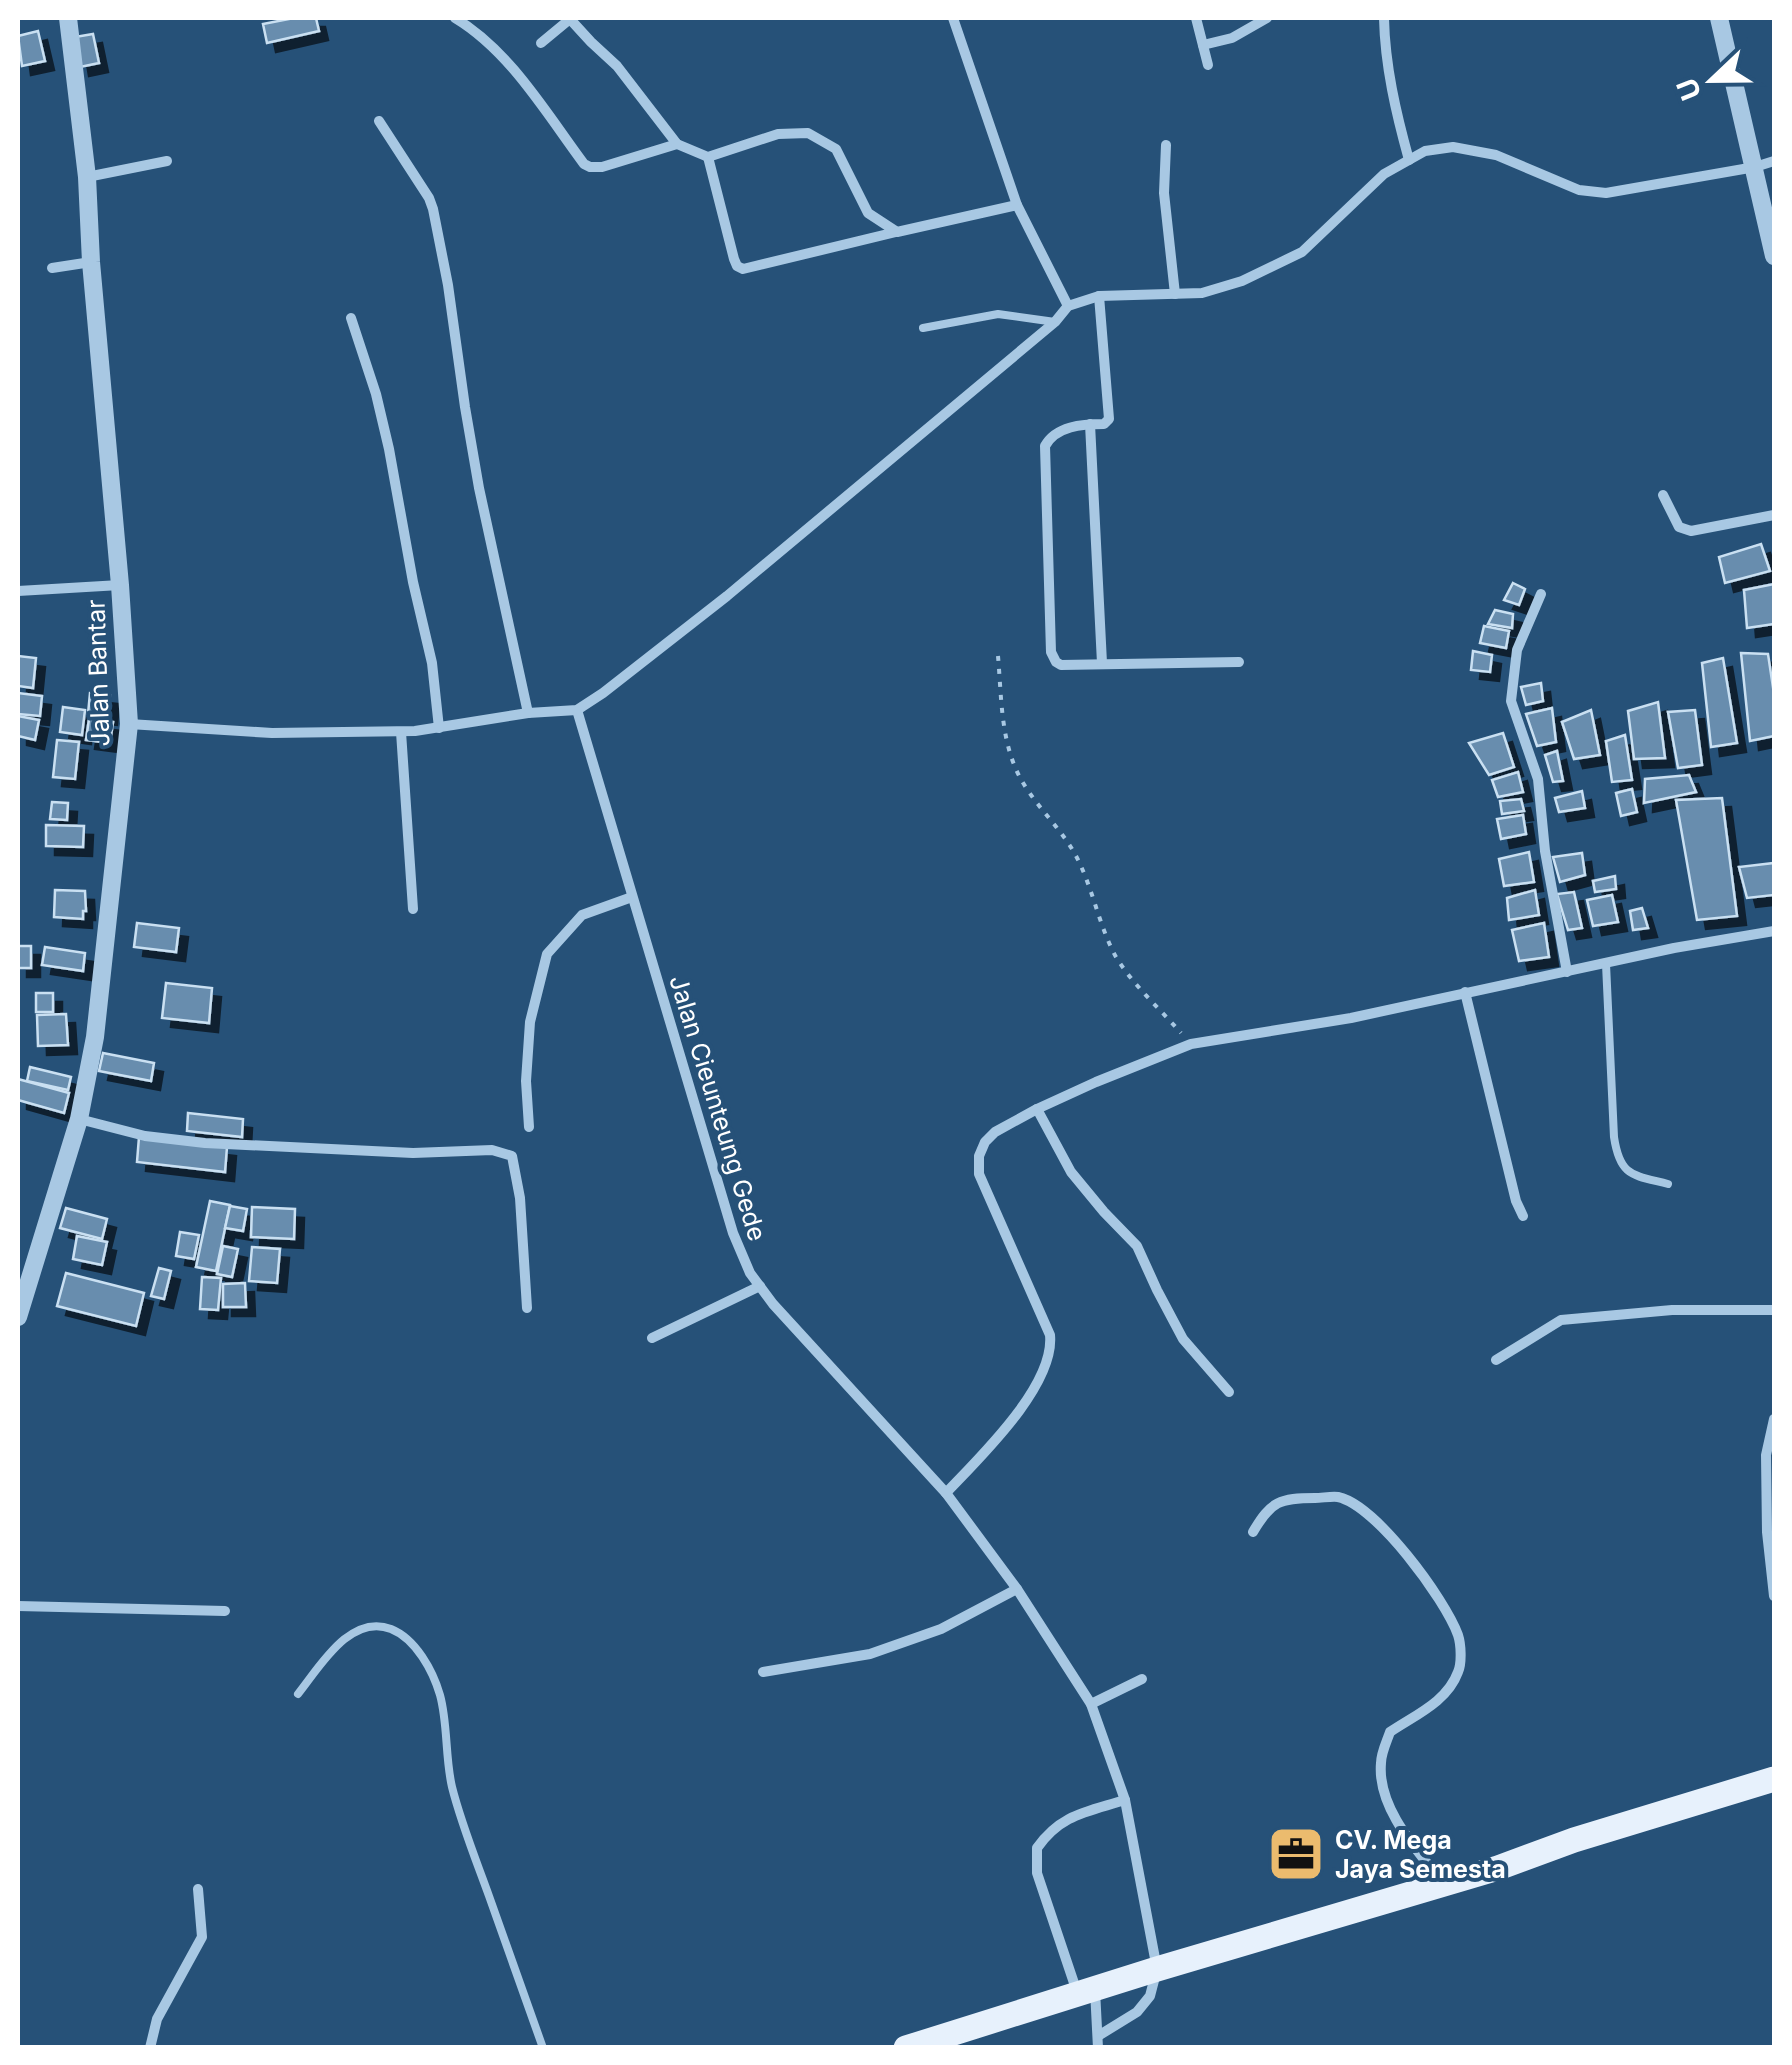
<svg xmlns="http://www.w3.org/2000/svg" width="1792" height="2065" font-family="Inter,sans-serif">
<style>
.building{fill:#678dae;stroke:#cae0f2;stroke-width:2.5;filter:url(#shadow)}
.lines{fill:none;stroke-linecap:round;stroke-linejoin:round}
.path{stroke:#a8c8e3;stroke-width:4;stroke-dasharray:5 8;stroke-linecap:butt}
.service{stroke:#a8c8e3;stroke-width:8}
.minor{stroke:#a8c8e3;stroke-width:10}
.tertiary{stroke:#a8c8e3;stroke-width:18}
.primary{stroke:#e7f1fc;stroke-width:25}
.labels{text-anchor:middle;stroke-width:8;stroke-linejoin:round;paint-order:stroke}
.street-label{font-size:25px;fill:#fff;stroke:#265178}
.poi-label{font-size:25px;font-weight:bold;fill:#fff;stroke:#265178;text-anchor:start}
</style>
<defs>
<filter id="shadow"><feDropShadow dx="9" dy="9" stdDeviation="0" flood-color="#0009"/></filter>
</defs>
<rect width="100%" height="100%" fill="#265178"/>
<g class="building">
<path d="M 294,18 L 316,18 L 319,31 L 267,43 L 263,24 Z"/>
<path d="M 38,31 L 45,61 L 22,66 L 18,36 Z"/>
<path d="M 93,34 L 99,63 L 80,67 L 75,37 Z"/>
<path d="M 1761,544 L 1770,571 L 1725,583 L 1719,557 Z"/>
<path d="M 1513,583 L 1525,589 L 1519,605 L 1504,600 Z"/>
<path d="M 1774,584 L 1774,624 L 1747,628 L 1744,590 Z"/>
<path d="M 1495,610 L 1513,614 L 1512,628 L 1488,624 Z"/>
<path d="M 1484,626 L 1509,631 L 1506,648 L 1480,643 Z"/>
<path d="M 1473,651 L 1492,655 L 1490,672 L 1471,670 Z"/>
<path d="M 1741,653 L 1768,654 L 1774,694 L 1774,736 L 1750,741 Z"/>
<path d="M 18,656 L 36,658 L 33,688 L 18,686 Z"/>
<path d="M 1723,658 L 1737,743 L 1711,747 L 1702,663 Z"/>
<path d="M 1541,683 L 1543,701 L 1526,705 L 1521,687 Z"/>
<path d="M 18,693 L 42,696 L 40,716 L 18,714 Z"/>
<path d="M 90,693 L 110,695 L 108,716 L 88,714 Z"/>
<path d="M 1658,702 L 1665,758 L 1634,759 L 1628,711 Z"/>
<path d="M 63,707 L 85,710 L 82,735 L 60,732 Z"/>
<path d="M 1552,708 L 1556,742 L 1537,746 L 1526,714 Z"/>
<path d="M 1591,710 L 1600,755 L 1574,759 L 1562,722 Z"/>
<path d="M 1695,710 L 1702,765 L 1678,768 L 1668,712 Z"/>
<path d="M 18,716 L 39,720 L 35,740 L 18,736 Z"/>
<path d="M 89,719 L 113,722 L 110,743 L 86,740 Z"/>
<path d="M 1503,733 L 1514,767 L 1489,775 L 1469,743 Z"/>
<path d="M 1625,735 L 1632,780 L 1612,782 L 1606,741 Z"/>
<path d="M 57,740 L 79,742 L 75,779 L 53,777 Z"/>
<path d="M 1557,751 L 1563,781 L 1553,782 L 1545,755 Z"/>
<path d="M 1518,772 L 1523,792 L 1498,797 L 1492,780 Z"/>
<path d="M 1689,775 L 1696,792 L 1644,803 L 1645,779 Z"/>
<path d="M 1632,789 L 1637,812 L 1621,816 L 1616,793 Z"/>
<path d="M 1582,791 L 1585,808 L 1559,812 L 1555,798 Z"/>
<path d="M 1722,798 L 1737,916 L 1697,920 L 1676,800 Z"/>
<path d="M 1521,799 L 1524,811 L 1502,814 L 1500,801 Z"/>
<path d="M 52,802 L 68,803 L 67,820 L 50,819 Z"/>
<path d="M 1523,815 L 1526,834 L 1501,839 L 1497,819 Z"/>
<path d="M 46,825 L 84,826 L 83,847 L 46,846 Z"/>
<path d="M 1529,852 L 1534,882 L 1504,886 L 1499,859 Z"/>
<path d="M 1582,853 L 1585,875 L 1560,882 L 1553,857 Z"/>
<path d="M 1774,863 L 1774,895 L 1747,898 L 1739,867 Z"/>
<path d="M 1615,876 L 1616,889 L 1595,892 L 1593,881 Z"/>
<path d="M 55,890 L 85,891 L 86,911 L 83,911 L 83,919 L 54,917 Z"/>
<path d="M 1535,890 L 1539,915 L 1509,920 L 1507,898 Z"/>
<path d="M 1574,892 L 1582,928 L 1568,930 L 1557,894 Z"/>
<path d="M 1612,895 L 1618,922 L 1593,926 L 1587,900 Z"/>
<path d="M 1642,908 L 1648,928 L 1633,930 L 1630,911 Z"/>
<path d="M 137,923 L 179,928 L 176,952 L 134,947 Z"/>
<path d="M 1544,923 L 1549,957 L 1519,961 L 1512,930 Z"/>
<rect x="18" y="946" width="13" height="22"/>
<path d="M 45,947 L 85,953 L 83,971 L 42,965 Z"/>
<path d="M 166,983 L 212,988 L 209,1023 L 162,1018 Z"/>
<rect x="36" y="993" width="17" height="19"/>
<path d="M 66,1014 L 68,1045 L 38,1046 L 37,1015 Z"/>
<path d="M 103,1053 L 154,1063 L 151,1081 L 99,1071 Z"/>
<path d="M 30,1067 L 71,1077 L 68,1090 L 27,1081 Z"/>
<path d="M 18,1079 L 69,1093 L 64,1113 L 18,1100 Z"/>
<path d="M 188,1113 L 243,1119 L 242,1137 L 187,1131 Z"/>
<path d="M 139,1137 L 227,1147 L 225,1172 L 137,1162 Z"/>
<path d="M 210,1201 L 230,1205 L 216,1271 L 196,1267 Z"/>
<path d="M 230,1206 L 247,1209 L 243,1231 L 225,1228 Z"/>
<path d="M 252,1207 L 295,1209 L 294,1239 L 251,1237 Z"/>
<path d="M 66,1208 L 107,1219 L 102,1239 L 60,1228 Z"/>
<path d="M 180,1232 L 199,1235 L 194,1259 L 176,1256 Z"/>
<path d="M 77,1236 L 107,1242 L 102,1265 L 73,1259 Z"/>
<path d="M 223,1246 L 238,1249 L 232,1277 L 217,1274 Z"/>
<path d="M 252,1247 L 280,1249 L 277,1283 L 249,1281 Z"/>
<path d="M 159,1268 L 171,1271 L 164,1299 L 151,1296 Z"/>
<path d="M 66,1273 L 144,1293 L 136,1326 L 57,1306 Z"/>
<path d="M 202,1277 L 221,1278 L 218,1310 L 200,1309 Z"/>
<path d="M 245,1283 L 246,1307 L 223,1307 L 223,1284 Z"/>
</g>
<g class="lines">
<path class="path" d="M 998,656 C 1002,701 1000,750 1027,789 C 1044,815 1067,835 1080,864 C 1094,894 1100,928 1116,957 C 1133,985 1160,1009 1181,1033"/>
<g class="service">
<path d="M 923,328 L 998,314 L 1055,322"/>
<path d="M 1606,964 L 1614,1137 C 1620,1177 1633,1175 1668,1184"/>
<path d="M 298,1694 C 319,1668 350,1613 391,1629 C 416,1639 433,1671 440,1695 C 448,1724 445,1757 452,1787 C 461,1823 476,1860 489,1896 C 507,1946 525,1997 543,2048"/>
</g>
<g class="minor">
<path d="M 455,18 C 510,51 546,113 584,164 L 590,167 L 602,167 L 677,144"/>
<path d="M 569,18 L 591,42 L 617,66 L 677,144 L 708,157 L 778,134 L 808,133 L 836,149 L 868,213 L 897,232 L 1017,205"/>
<path d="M 953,18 L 1017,205 L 1068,306"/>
<path d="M 1196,18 L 1208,65"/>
<path d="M 1384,18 C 1385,66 1396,113 1409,160"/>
<path d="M 541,43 L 570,19"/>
<path d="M 1203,45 L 1232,38 L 1267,18"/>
<path d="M 379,121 L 429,198 L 433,209 L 448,285 L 465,407 L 479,488 L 528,713"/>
<path d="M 1166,145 L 1164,193 L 1175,294"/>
<path d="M 708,157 L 734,259 L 737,266 L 743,269 L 896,232"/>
<path d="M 87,177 L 167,161"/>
<path d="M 52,268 L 91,262"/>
<path d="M 1099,296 L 1109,419 L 1104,424 C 1082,424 1056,426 1045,446 L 1051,652 L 1056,662 L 1061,665 L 1239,662"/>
<path d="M 351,318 L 376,394 L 389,449 L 413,582 L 432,663 L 439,728"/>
<path d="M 1090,424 L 1102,663"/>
<path d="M 1663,495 L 1679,527 L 1691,531 L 1774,515"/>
<path d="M 18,591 L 120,585"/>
<path d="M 1541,594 L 1517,650 L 1511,701 L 1538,779 L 1545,851 L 1567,972"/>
<path d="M 577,710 L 733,1233 L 750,1273 L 773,1304 L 946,1493 L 1017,1589 L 1091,1704 L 1125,1800 L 1157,1969 L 1150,1996 L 1137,2012 L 1098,2036"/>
<path d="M 129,724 L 272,733 L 415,731 L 528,713 L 577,710 L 603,693 L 727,596 L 1055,322 L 1068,306 L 1099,296 L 1202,293 L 1242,281 L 1302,252 L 1384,174 L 1425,151 L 1453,147 L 1496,155 L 1579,190 L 1606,193 L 1755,167 L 1774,161"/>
<path d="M 401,732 L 413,909"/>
<path d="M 1465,992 L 1516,1201 L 1523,1216"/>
<path d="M 1037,1109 L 1071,1172 L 1104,1212 L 1137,1246 L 1157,1290 L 1183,1339 L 1229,1392"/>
<path d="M 79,1119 L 145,1136 L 205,1143 L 413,1153 L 492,1150 L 512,1156 L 520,1198 L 527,1308"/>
<path d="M 529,1127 L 526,1081 L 530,1022 L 547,954 L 582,915 L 632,897"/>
<path d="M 652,1338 L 760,1286"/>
<path d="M 1496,1360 L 1561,1320 L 1672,1310 L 1774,1310"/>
<path d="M 1774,1419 L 1766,1455 L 1767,1532 L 1774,1596"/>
<path d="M 946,1493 C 979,1458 1055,1386 1050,1335 L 979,1174 L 979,1156 L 985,1142 L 995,1132 L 1037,1109 L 1096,1082 L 1191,1044 L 1351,1018 L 1674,948 L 1774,931"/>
<path d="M 1253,1532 C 1271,1501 1280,1498 1315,1498 C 1322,1498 1332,1496 1338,1497 C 1376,1505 1445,1599 1458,1635 C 1461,1644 1462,1663 1458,1672 C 1447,1702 1415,1715 1390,1732 C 1387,1741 1381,1753 1381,1763 C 1377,1808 1417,1850 1443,1883"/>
<path d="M 18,1606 L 225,1611"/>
<path d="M 763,1672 L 870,1654 L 941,1629 L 1017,1589"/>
<path d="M 1091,1704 L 1142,1679"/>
<path d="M 1095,1990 L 1098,2048"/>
<path d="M 1077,1992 L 1037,1873 L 1037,1848 C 1061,1814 1087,1812 1125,1800"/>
<path d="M 150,2048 L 157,2019 L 202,1937 L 198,1889"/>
</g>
<g class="tertiary">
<path d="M 1719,18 L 1774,256"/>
<path d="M 18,1317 L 79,1119 L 95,1037 L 129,724 L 120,585 L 91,262 L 87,177 L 68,18"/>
</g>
<path class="primary" d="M 906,2048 L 1157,1969 L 1498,1868 L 1574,1840 L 1774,1779"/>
</g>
<defs>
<g id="office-square" transform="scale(2.875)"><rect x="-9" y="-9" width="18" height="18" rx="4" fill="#ebbb6e" stroke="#265178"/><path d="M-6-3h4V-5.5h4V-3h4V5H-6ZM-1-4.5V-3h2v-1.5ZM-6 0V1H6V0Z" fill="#111"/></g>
</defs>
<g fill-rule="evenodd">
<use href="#office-square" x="1296" y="1854"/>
</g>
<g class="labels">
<g class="street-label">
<text transform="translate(98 673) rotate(-92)" y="9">Jalan Bantar</text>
<text transform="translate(718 1108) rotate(73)" y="9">Jalan Cieunteung Gede</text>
</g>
<g class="poi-label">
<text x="1335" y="1849">CV. Mega<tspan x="1335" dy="29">Jaya Semesta</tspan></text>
</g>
</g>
<rect width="1792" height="2065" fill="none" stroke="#ffffff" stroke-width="40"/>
<g transform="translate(1712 80) rotate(248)" stroke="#265178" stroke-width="8" paint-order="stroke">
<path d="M0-8L18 38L0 25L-18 38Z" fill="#ffffff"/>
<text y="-15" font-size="28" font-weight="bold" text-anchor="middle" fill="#ffffff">U</text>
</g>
</svg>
